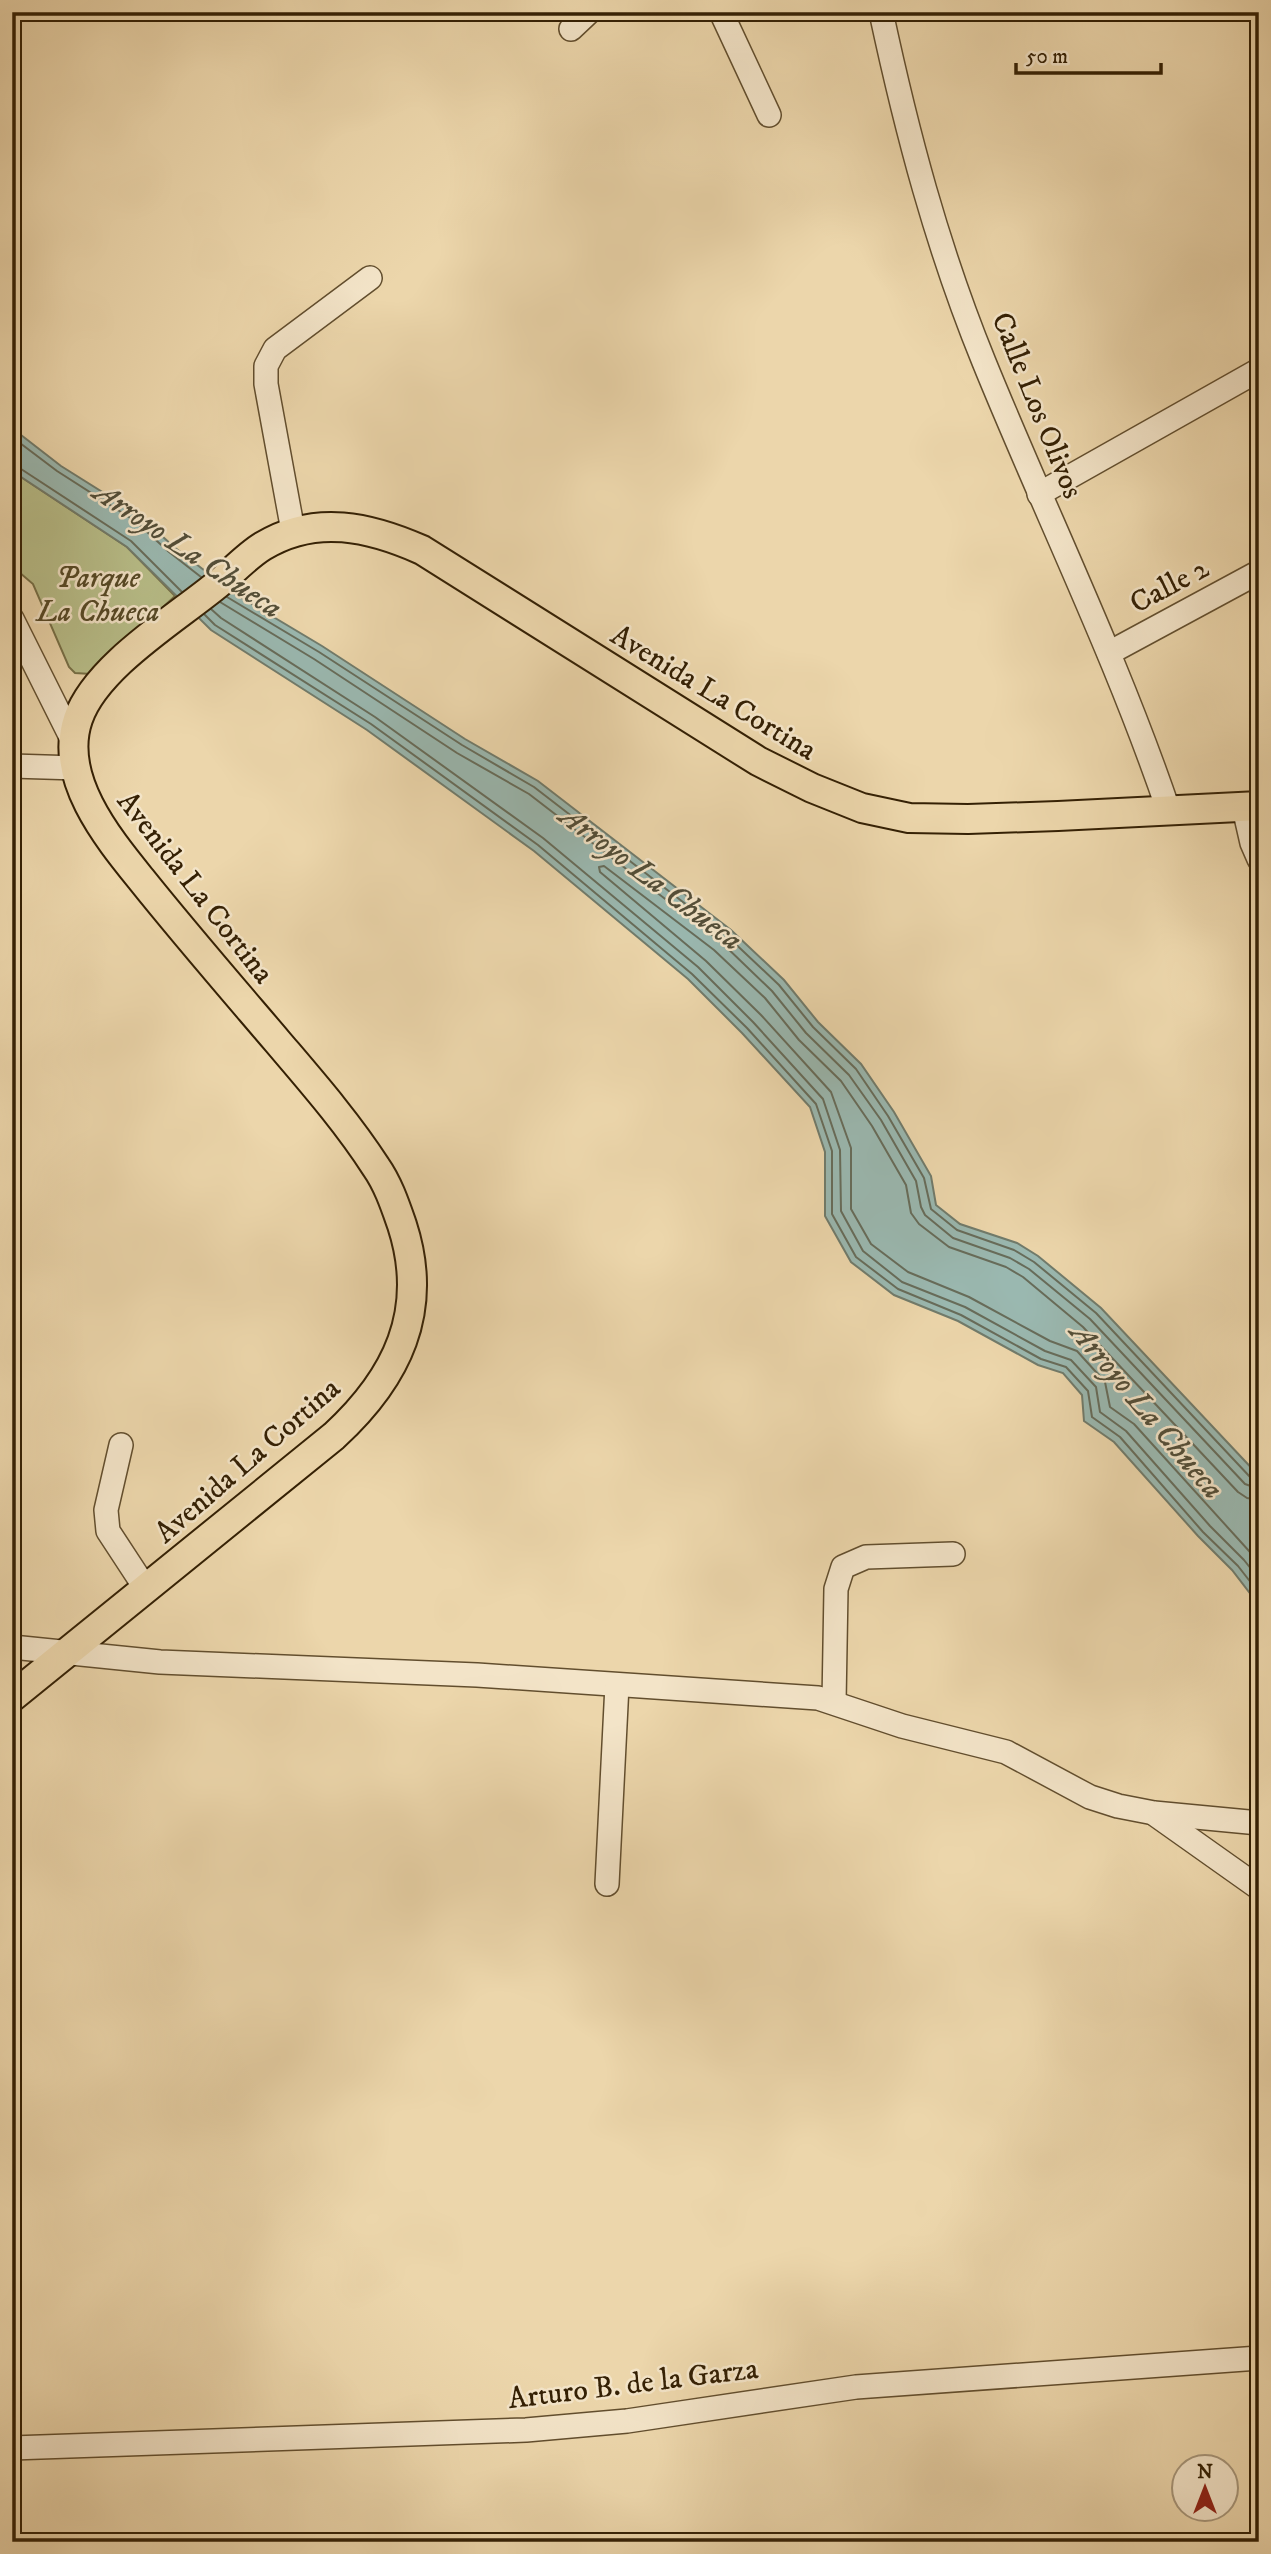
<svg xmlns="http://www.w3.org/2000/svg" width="1271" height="2554" font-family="'IM FELL DW Pica',serif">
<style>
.green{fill:#b8be89;stroke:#766f46;stroke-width:2}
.water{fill:#9ab8b0;stroke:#717b6b;stroke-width:2}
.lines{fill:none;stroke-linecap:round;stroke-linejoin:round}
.shore{stroke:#676c5a;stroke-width:2}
.minor-casing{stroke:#624e2e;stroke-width:26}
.major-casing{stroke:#342004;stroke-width:32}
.minor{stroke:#f3e4c8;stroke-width:23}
.major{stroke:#ecd6ab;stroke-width:28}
.labels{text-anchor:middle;stroke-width:5;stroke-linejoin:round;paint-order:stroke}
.street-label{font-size:30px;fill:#342004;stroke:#f3e4c8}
.park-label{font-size:30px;font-style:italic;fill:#554825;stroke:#f3e4c8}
.water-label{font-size:32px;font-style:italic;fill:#534e38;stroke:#f3e4c8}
</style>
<rect width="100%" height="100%" fill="#ecd6ab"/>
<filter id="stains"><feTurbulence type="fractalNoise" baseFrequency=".00286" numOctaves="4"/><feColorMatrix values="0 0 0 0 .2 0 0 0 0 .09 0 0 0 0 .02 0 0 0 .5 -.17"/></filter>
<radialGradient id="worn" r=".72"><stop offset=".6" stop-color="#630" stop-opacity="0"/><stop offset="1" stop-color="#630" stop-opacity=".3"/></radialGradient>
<path class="green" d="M 12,471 L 127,547 L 175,596 L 91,674 L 75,673 L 69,667 L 33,584 L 12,566 Z"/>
<path class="water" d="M 12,428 L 61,466 L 139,515 L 174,547 L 235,594 L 322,646 L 465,739 L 538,781 L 731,930 L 784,980 L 818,1022 L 861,1064 L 894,1112 L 931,1176 L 936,1205 L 960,1224 L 1017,1243 L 1038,1256 L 1101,1308 L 1259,1476 L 1259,1605 L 1232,1570 L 1198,1536 L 1114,1442 L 1084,1421 L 1082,1395 L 1063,1373 L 1038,1365 L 958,1321 L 894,1295 L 851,1262 L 825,1216 L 825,1152 L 810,1107 L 742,1033 L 688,979 L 534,851 L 367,730 L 211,630 L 127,547 L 12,471 Z"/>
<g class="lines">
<g class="shore">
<path d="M 12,437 L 57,471 L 135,521 L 169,552 L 201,577"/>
<path d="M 12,466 L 18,467 L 131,541 L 182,592"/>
<path d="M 227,597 L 319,652 L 462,745 L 534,787 L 727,936 L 779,985 L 813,1027 L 856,1069 L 888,1116 L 924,1178 L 931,1209 L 957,1230 L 1014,1250 L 1034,1262 L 1096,1313 L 1251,1478 L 1259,1480"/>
<path d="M 220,602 L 314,659 L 457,753 L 529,794 L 721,942 L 772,991 L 806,1033 L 849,1075 L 881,1120 L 916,1181 L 921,1207 L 925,1215 L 953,1238 L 1010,1258 L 1029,1269 L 1090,1319 L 1245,1484 L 1259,1489"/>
<path d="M 211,609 L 221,618 L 375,717 L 543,838 L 698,967 L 753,1022 L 823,1099 L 840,1150 L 841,1211 L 863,1251 L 902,1282 L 965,1307 L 1045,1351 L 1071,1360 L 1096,1387 L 1100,1412 L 1126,1431 L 1210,1526 L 1244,1560 L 1259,1579"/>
<path d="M 204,614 L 215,625 L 371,724 L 538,845 L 692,974 L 747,1028 L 816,1104 L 832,1151 L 832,1214 L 856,1257 L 898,1289 L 961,1315 L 1041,1359 L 1066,1367 L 1088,1391 L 1092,1417 L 1120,1437 L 1203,1532 L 1238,1566 L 1259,1593"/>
<path d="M 1259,1500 L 1247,1498 L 1238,1492 L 1083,1327 L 1023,1277 L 1006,1267 L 949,1247 L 919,1224 L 911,1213 L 906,1185 L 872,1126 L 841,1081 L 799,1040 L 765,998 L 714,950 L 604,866 L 599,867 L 600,872 L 706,961 L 761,1015 L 831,1092 L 851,1148 L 851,1209 L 871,1244 L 908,1272 L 969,1297 L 1050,1341 L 1077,1351 L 1105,1382 L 1110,1407 L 1134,1424 L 1259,1562"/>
</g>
<g class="minor-casing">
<g id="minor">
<path d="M 721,12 L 769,115"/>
<path d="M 881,12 C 907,133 937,247 984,362 C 1045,512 1117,658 1169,812"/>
<path d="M 571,29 L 589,12"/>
<path d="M 1039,494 L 1259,370"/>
<path d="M 293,531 L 266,384 L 266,366 L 275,349 L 370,278"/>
<path d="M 12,619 L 73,741"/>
<path d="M 1109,653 L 1259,572"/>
<path d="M 12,766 L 77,768"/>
<path d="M 1244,808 L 1252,843 L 1259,859"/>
<path d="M 121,1445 L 106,1510 L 108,1531 L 146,1589"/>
<path d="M 12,1647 L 160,1662 L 477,1675 L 818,1698 L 902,1726 L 1006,1752 L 1090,1797 L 1118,1806 L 1154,1813 L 1259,1823"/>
<path d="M 834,1702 L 836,1589 L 843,1567 L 866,1557 L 953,1554"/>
<path d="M 1156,1815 L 1259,1888"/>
<path d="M 607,1884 L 617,1685"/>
<path d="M 12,2448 L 526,2430 L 627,2421 L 856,2387 L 1259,2358"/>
</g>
</g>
<g class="major-casing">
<path id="major" d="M 12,1697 L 334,1436 C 397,1378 430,1311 402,1225 C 395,1205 388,1184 376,1167 C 347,1122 311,1081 277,1041 C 231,987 185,934 141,879 C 107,837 58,777 78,719 C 96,666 177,618 219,583 C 233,571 248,555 263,546 C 316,514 370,527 422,550 L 758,761 L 812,788 L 862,808 L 909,818 L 968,819 L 1058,816 L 1259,806"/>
</g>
<use href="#minor" class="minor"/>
<use href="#major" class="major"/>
</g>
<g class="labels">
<g class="street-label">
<text transform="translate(1038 405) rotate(68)" y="10">Calle Los Olivos</text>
<text transform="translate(1169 585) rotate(-28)" y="10">Calle 2</text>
<text transform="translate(714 692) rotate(31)" y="10">Avenida La Cortina</text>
<text transform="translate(196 887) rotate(52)" y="10">Avenida La Cortina</text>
<text transform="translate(247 1460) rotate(-41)" y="10">Avenida La Cortina</text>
<text transform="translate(633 2383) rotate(-7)" y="10">Arturo B. de la Garza</text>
</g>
<g class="park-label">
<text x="98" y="587">Parque<tspan x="98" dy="34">La Chueca</tspan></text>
</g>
<g class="water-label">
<text transform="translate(189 549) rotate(34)" y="11">Arroyo La Chueca</text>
<text transform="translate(652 877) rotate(37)" y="11">Arroyo La Chueca</text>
<text transform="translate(1148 1410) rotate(50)" y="11">Arroyo La Chueca</text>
</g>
</g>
<rect width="1271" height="2554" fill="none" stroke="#ecd6ab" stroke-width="42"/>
<rect x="14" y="14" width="1243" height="2526" fill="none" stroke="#342004" stroke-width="3.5"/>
<rect x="21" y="21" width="1229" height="2512" fill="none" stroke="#342004" stroke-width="2"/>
<g transform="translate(1205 2488)"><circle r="33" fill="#f3e4c8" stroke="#a7967a" stroke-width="2"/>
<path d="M0-5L12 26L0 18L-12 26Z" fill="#8f2418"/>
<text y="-10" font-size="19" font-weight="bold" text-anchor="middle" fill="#342004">N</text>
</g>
<path d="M1016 63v10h145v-10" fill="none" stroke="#342004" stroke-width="3.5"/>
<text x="1026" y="63" font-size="21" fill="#342004" stroke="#f3e4c8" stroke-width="5" paint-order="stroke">50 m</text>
<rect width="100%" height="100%" filter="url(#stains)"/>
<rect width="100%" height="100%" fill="url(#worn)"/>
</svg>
